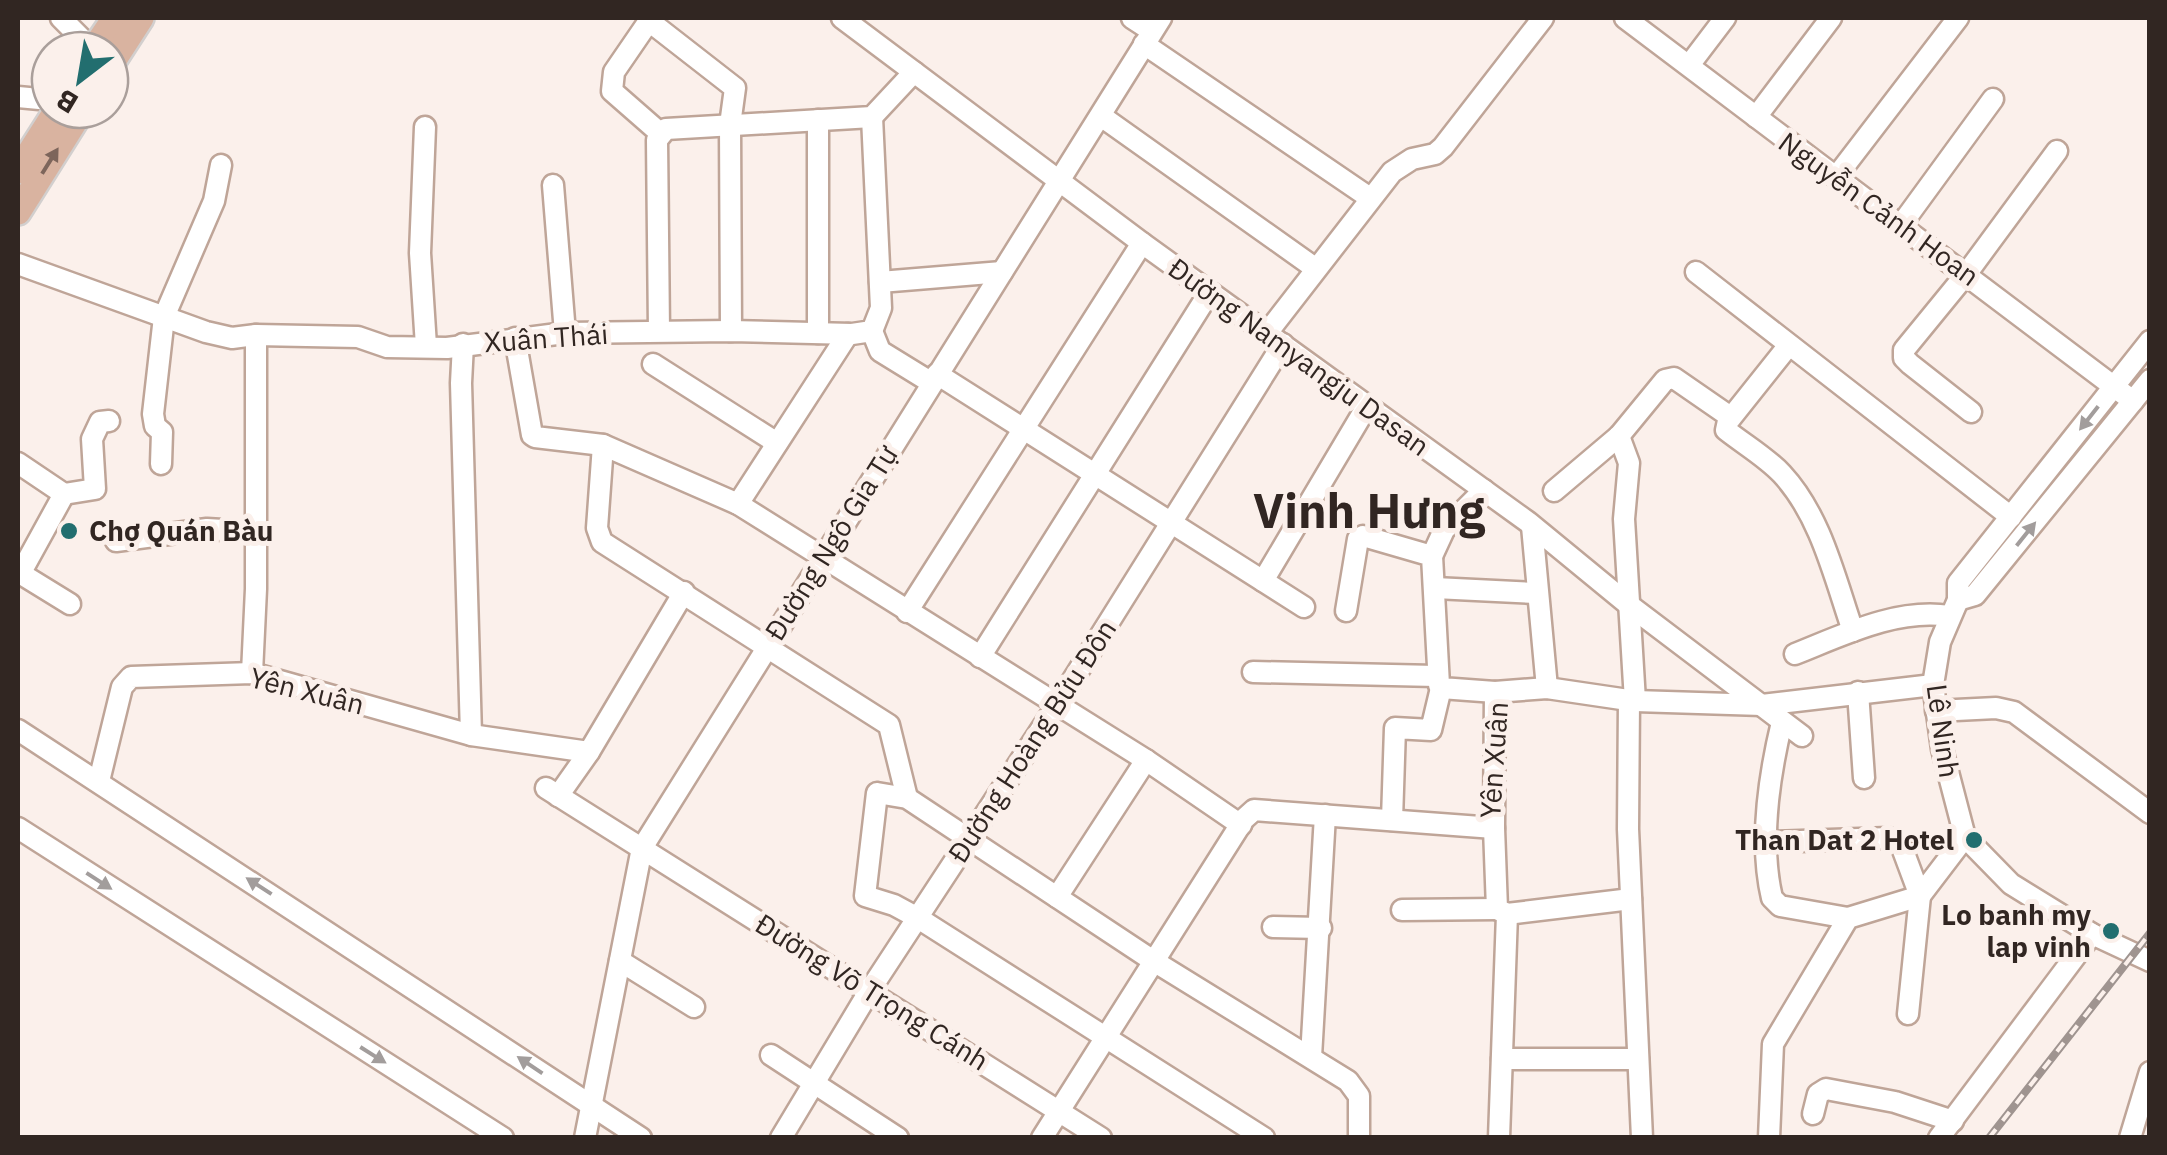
<svg xmlns="http://www.w3.org/2000/svg" width="2167" height="1155" font-family="'IBM Plex Sans',sans-serif">
<style>
.lines{fill:none;stroke-linecap:round;stroke-linejoin:round}
.minor-casing{stroke:#bfa598;stroke-width:25}
.major-casing{stroke:#d2cfce;stroke-width:30}
.minor{stroke:#fff;stroke-width:20}
.major{stroke:#d9b3a0;stroke-width:25}
.rail-casing{stroke:#9f9490;stroke-width:8}
.rail{stroke:#fbf0eb;stroke-width:4;stroke-dasharray:11;stroke-linecap:butt}
.oneway{fill:#7d655b}
.oneway2{fill:#a29d9c}
.poi-dot{fill:#226e6f;stroke:#fbf0eb;stroke-width:4}
.labels{text-anchor:middle;stroke-width:10;stroke-linejoin:round;paint-order:stroke}
.street-label{font-size:28px;fill:#312622;stroke:#fbf0eb}
.poi-label{font-size:28px;font-weight:bold;fill:#312622;stroke:#fbf0eb;text-anchor:end}
.town-label{font-size:48px;font-weight:bold;fill:#312622;stroke:#fbf0eb}
</style>
<rect width="100%" height="100%" fill="#fbf0eb"/>
<g class="lines">
<g class="minor-casing">
<g id="minor">
<path d="M 61,18 L 93,50"/>
<path d="M 651,18 L 614,72 L 612,91 L 660,133"/>
<path d="M 842,18 L 1142,243 L 1528,522 L 1629,605 L 1802,736"/>
<path d="M 1132,18 L 1152,31"/>
<path d="M 1625,18 L 2133,401"/>
<path d="M 649,21 L 735,88 L 730,125 L 731,331"/>
<path d="M 1144,44 L 1370,198"/>
<path d="M 1690,64 L 1725,18"/>
<path d="M 18,97 L 50,100"/>
<path d="M 1101,116 L 1315,268"/>
<path d="M 1756,117 L 1831,18"/>
<path d="M 425,127 L 420,253 L 426,346"/>
<path d="M 1836,177 L 1958,18"/>
<path d="M 553,185 L 565,333"/>
<path d="M 1901,225 L 1993,99"/>
<path d="M 18,264 L 206,332 L 232,338 L 256,335 L 358,337 L 387,347 L 447,348 L 565,333 L 731,331 L 852,334 L 872,331 L 881,308 L 872,117"/>
<path d="M 1696,272 L 2011,517"/>
<path d="M 880,282 L 1002,272"/>
<path d="M 659,331 L 657,140 L 666,129 L 872,117 L 914,72"/>
<path d="M 872,331 L 880,351 L 932,383"/>
<path d="M 818,333 L 818,120"/>
<path d="M 1267,333 L 1392,172 L 1412,159 L 1435,154 L 1443,147 L 1543,18"/>
<path d="M 515,338 L 532,435 L 535,437 L 603,445 L 738,504 L 1146,760 L 1241,825"/>
<path d="M 2150,341 L 1958,583 L 1958,600 L 1940,642 L 1933,685 L 1942,749 L 1965,837 L 2011,884 L 2092,934 L 2150,961"/>
<path d="M 463,344 L 461,383 L 471,735"/>
<path d="M 653,364 L 777,443"/>
<path d="M 937,374 L 1304,607"/>
<path d="M 1971,412 L 1910,364 L 1904,358 L 1904,350 L 1967,273 L 2057,151"/>
<path d="M 1730,419 L 1789,345"/>
<path d="M 1619,436 L 1629,463 L 1624,519 L 1635,701"/>
<path d="M 603,445 L 597,528 L 602,542 L 889,725 L 907,798"/>
<path d="M 18,463 L 64,494 L 20,574"/>
<path d="M 161,464 L 162,432 L 155,426 L 153,414 L 164,317 L 214,201 L 221,165"/>
<path d="M 1554,491 L 1619,436 L 1665,380 L 1674,378 L 1729,416 L 1726,430 C 1745,445 1766,457 1782,474 C 1821,516 1835,579 1853,631"/>
<path d="M 64,494 L 95,489 L 92,439 L 100,422 L 109,421"/>
<path d="M 738,504 L 848,334"/>
<path d="M 1532,526 L 1547,688"/>
<path d="M 116,541 L 207,529 L 256,532"/>
<path d="M 1432,556 L 1444,530 L 1484,490"/>
<path d="M 18,572 L 70,604"/>
<path d="M 1263,581 L 1367,406"/>
<path d="M 1435,588 L 1536,593"/>
<path d="M 1958,600 L 1975,595 L 2150,380"/>
<path d="M 1346,611 L 1358,539 L 1363,536 L 1432,556 L 1439,685 L 1441,688 L 1495,692"/>
<path d="M 907,612 L 1142,243"/>
<path d="M 1795,654 C 1843,635 1897,608 1949,616"/>
<path d="M 980,657 L 1209,293"/>
<path d="M 1253,672 L 1436,676"/>
<path d="M 252,673 L 256,589 L 256,335"/>
<path d="M 1858,692 L 1864,778"/>
<path d="M 1629,700 L 1628,829 L 1642,1138"/>
<path d="M 1936,711 L 1996,708 L 2014,712 L 2150,813"/>
<path d="M 1782,722 C 1769,776 1759,843 1772,898 L 1780,906 L 1848,918"/>
<path d="M 18,730 L 641,1138"/>
<path d="M 99,781 L 122,687 L 131,677 L 252,673 L 471,735 L 589,752"/>
<path d="M 546,788 L 1101,1138"/>
<path d="M 558,796 L 589,752 L 684,592"/>
<path d="M 1392,820 L 1395,728 L 1431,730 L 1441,688"/>
<path d="M 18,828 L 503,1138"/>
<path d="M 1494,828 L 1497,909 L 1507,914 L 1499,1138"/>
<path d="M 1768,842 L 1889,838 L 1901,845 L 1920,896 L 1908,1014"/>
<path d="M 1057,897 L 1146,760"/>
<path d="M 1402,910 L 1497,909"/>
<path d="M 1507,914 L 1631,899"/>
<path d="M 1273,927 L 1321,928"/>
<path d="M 620,961 L 694,1007"/>
<path d="M 771,1055 L 898,1138"/>
<path d="M 1311,1057 L 1325,815"/>
<path d="M 1502,1059 L 1638,1059"/>
<path d="M 1813,1114 L 1818,1094 L 1826,1089 L 1895,1102 L 1953,1121"/>
<path d="M 585,1138 L 642,848 L 1161,18"/>
<path d="M 781,1138 L 870,990 L 1057,705 L 1283,344"/>
<path d="M 1042,1138 L 1244,819 L 1254,810 L 1494,828 L 1495,692 L 1547,688 L 1635,701 L 1762,705 L 1933,685"/>
<path d="M 1264,1138 L 918,918 L 894,905 L 865,896 L 877,793 L 907,798 L 1152,960 L 1348,1081 L 1359,1096 L 1359,1138"/>
<path d="M 1769,1138 L 1773,1044 L 1848,918 L 1920,896 L 1965,837"/>
<path d="M 1939,1138 L 2092,934"/>
<path d="M 2130,1138 L 2150,1072"/>
</g>
</g>
<g class="major-casing">
<g id="major">
<path d="M 93,50 L 115,18"/>
<path d="M 110,66 L 141,18"/>
<path d="M 18,171 L 57,110"/>
<path d="M 18,212 L 82,110"/>
</g>
</g>
<use href="#minor" class="minor"/>
<use href="#major" class="major"/>
<g class="rail-casing">
<path id="rail" d="M 1989,1138 L 2150,933"/>
</g>
<use href="#rail" class="rail"/>
</g>
<defs><path id="oneway-solid" d="M-6-.8H1V-3.2L6.5 0L1 3.2V.8H-6Z" transform="scale(2.5)"/></defs>
<use class="oneway" href="#oneway-solid" transform="translate(50 161) rotate(-58)"/>
<g class="oneway2">
<use href="#oneway-solid" transform="translate(2089 418) rotate(128)"/>
<use href="#oneway-solid" transform="translate(2026 534) rotate(-51)"/>
<use href="#oneway-solid" transform="translate(99 881) rotate(33)"/>
<use href="#oneway-solid" transform="translate(259 886) rotate(-147)"/>
<use href="#oneway-solid" transform="translate(373 1055) rotate(32)"/>
<use href="#oneway-solid" transform="translate(530 1065) rotate(-146)"/>
</g>
<g class="poi-dot">
<circle cx="69" cy="531" r="10"/>
<circle cx="1974" cy="840" r="10"/>
<circle cx="2111" cy="931" r="10"/>
</g>
<g class="labels">
<g class="street-label">
<text transform="translate(1879 209) rotate(36)" y="10">Nguyễn Cảnh Hoan</text>
<text transform="translate(546 338) rotate(-4)" y="10">Xuân Thái</text>
<text transform="translate(1299 357) rotate(36)" y="10">Đường Namyangju Dasan</text>
<text transform="translate(831 543) rotate(-58)" y="10">Đường Ngô Gia Tự</text>
<text transform="translate(307 691) rotate(14)" y="10">Yên Xuân</text>
<text transform="translate(1943 731) rotate(82)" y="10">Lê Ninh</text>
<text transform="translate(1032 741) rotate(-57)" y="10">Đường Hoàng Bửu Đôn</text>
<text transform="translate(1494 760) rotate(-86)" y="10">Yên Xuân</text>
<text transform="translate(872 992) rotate(32)" y="10">Đường Võ Trọng Cánh</text>
</g>
<g class="poi-label">
<text x="89" y="541" text-anchor="start">Chợ Quán Bàu</text>
<text x="1954" y="850">Than Dat 2 Hotel</text>
<text x="2091" y="925">Lo banh my<tspan x="2091" dy="32">lap vinh</tspan></text>
</g>
<g class="town-label">
<text x="1369" y="528">Vinh Hưng</text>
</g>
</g>
<rect width="2167" height="1155" fill="none" stroke="#312622" stroke-width="40"/>
<g transform="translate(80 80) rotate(211)"><circle r="48" fill="#fbf0eb" stroke="#aa9f9b" stroke-width="2.5"/>
<path d="M0-8L18 38L0 25L-18 38Z" fill="#226e6f"/>
<text y="-15" font-size="28" font-weight="bold" text-anchor="middle" fill="#312622">B</text>
</g>
</svg>
